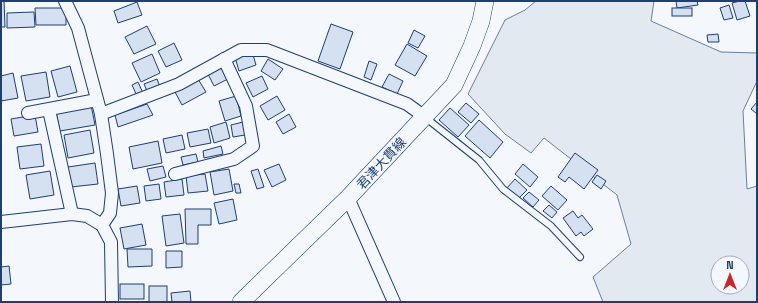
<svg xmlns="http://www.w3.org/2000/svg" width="758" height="303" font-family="'Space Grotesk','Noto Sans JP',sans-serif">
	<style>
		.green { fill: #e3e9f0; stroke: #687fa3; fill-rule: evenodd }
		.building { fill: #d5e0f0; stroke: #1d3f73 }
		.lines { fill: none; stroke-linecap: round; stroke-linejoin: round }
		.service-casing { stroke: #1d3f73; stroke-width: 8 }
		.minor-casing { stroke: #1d3f73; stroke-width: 14 }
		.secondary-casing { stroke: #1d3f73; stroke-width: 18 }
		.service { stroke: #f4f7fb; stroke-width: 6 }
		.minor { stroke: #f4f7fb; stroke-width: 12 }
		.secondary { stroke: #f4f7fb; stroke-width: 17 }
		.labels { text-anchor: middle; stroke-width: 3; stroke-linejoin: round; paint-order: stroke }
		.street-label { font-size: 13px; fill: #1d3f73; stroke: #f4f7fb }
	</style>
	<rect width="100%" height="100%" fill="#f4f7fb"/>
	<path class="green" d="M536,1h118l-3,20 70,31 36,1v28l-14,30 4,78 10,-3v116h-154l-10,-25 38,-33 -14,-49 -73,-57 -13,15 -26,-19 -37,-40 37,-74 20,-10zM718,263h24v24h-24z"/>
	<g class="building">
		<polygon points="1,1 4,1 5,27 1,27"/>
		<polygon points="676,1 697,1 698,5 677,8"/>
		<polygon points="740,1 745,1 750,16 737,20 732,3"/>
		<polygon points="137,2 142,15 118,23 114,11"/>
		<polygon points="729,5 733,18 724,20 720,8"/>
		<polygon points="35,8 66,8 66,25 36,25"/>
		<rect x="672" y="8" width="20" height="8"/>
		<polygon points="34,12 35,27 7,28 7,13"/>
		<polygon points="331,24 353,32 340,69 318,61"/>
		<polygon points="147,26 156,44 134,54 125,37"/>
		<polygon points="414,30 425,36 418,48 408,43"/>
		<polygon points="718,34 719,42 708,42 707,35"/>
		<polygon points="174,43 182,60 166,67 158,51"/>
		<polygon points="407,44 427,56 415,76 395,65"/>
		<polygon points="252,51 256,65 239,71 235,57"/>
		<polygon points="152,54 160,73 141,82 132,63"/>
		<polygon points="268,59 283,69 275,80 261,71"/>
		<polygon points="369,61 377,64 371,80 364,77"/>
		<polygon points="222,65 228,79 214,86 207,72"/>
		<polygon points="70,66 77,92 58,97 51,71"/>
		<polygon points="46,72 50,97 26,101 21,76"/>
		<polygon points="13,73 18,98 1,101 1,76"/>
		<polygon points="389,74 403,81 397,94 382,87"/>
		<polygon points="262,76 268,89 253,97 246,83"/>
		<polygon points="157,79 160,87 147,91 144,84"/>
		<polygon points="198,79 206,92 182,105 175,92"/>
		<polygon points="138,82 143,93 137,96 132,85"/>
		<polygon points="236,96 241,116 225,121 219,101"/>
		<polygon points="277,96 285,110 268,120 260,106"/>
		<polygon points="757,102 757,114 751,109"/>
		<polygon points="466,103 479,114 471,123 458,112"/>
		<polygon points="147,104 153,115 118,127 115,115"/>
		<polygon points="91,105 95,125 60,131 56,112"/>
		<polygon points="450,108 469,125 458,137 439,120"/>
		<polygon points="289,114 296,127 283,134 276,122"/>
		<polygon points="35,115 38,132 14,136 11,119"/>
		<polygon points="479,120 503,142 490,158 465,136"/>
		<polygon points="226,122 230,138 214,143 210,127"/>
		<polygon points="243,122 245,135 233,137 231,125"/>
		<polygon points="208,129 211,143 190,147 187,133"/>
		<polygon points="90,130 94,153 68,158 64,135"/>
		<polygon points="182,135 185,149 166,153 163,139"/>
		<polygon points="158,141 162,163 133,169 129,147"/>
		<polygon points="41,144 44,166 20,169 17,147"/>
		<polygon points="221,146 223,154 204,158 203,151"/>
		<polygon points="575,153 598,170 584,189 569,177 565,182 558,177"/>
		<polygon points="196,154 198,162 183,165 181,157"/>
		<polygon points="95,163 98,184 71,187 68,167"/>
		<polygon points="279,164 286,180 272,187 264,170"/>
		<polygon points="523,164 538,177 530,187 515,174"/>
		<polygon points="163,166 166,177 150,181 147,169"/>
		<polygon points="229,169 233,191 214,195 210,172"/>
		<polygon points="258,169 264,187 257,189 251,171"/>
		<polygon points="50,171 54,195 30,199 26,175"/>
		<polygon points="205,174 208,191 188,193 186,176"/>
		<polygon points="597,175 606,181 601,189 592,182"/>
		<polygon points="182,179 184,195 166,197 164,182"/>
		<polygon points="515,179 527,190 519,198 507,188"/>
		<polygon points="159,184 161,199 146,201 144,186"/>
		<polygon points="234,184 239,184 241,193 236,193"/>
		<polygon points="137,186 140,203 121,206 118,189"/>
		<polygon points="551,186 567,200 558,210 542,196"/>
		<polygon points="529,192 539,200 533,207 523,198"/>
		<polygon points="233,199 237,220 219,224 214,203"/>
		<polygon points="549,205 557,212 552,218 543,211"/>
		<polygon points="185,209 211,209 211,225 198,225 198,244 186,244"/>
		<polygon points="573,211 578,218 582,215 593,229 584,236 581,232 576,236 563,218"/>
		<polygon points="180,214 184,243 166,246 162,216"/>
		<polygon points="142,224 146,245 124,249 120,228"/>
		<polygon points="127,249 152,249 152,266 128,267"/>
		<polygon points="166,251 182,251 182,267 166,268"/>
		<polygon points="9,266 11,284 1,285 1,267"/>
		<rect x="120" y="284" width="24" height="15"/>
		<rect x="149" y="286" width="18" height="16"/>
		<polygon points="190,291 191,302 172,302 171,293"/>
	</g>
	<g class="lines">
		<defs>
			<polyline id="service" points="426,118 479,160 503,189 551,226 580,257"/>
			<g id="minor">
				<polyline points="65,1 78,28 101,114 107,154 112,193 110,213 102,225"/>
				<polyline points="49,110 72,214"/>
				<polyline points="28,113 97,100"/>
				<polyline points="101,114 179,84 241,50 267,50 407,104 425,117"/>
				<polyline points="175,174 234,159 253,146 246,106 224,59"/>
				<polyline points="348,198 394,302"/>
				<polyline points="1,222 72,214 87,216 102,225 111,242 112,302"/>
			</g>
			<polyline id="secondary" points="241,302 348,198 454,85 472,46 481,21 485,1"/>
		</defs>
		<use href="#service" class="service-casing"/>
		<use href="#minor" class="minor-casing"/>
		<use href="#secondary" class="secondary-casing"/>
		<use href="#service" class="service"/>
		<use href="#minor" class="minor"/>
		<use href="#secondary" class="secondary"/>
	</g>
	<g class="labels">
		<g class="street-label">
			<text transform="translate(381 163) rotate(-47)" y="5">君津大貫線</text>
		</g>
	</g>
	<rect width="758" height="303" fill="none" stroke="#1d3f73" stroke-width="4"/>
	<g transform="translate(730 275)"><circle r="19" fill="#f4f7fb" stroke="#9eadc5"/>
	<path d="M0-3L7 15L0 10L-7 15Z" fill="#c62828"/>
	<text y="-6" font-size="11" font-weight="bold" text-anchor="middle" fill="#1d3f73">N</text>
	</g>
</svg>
